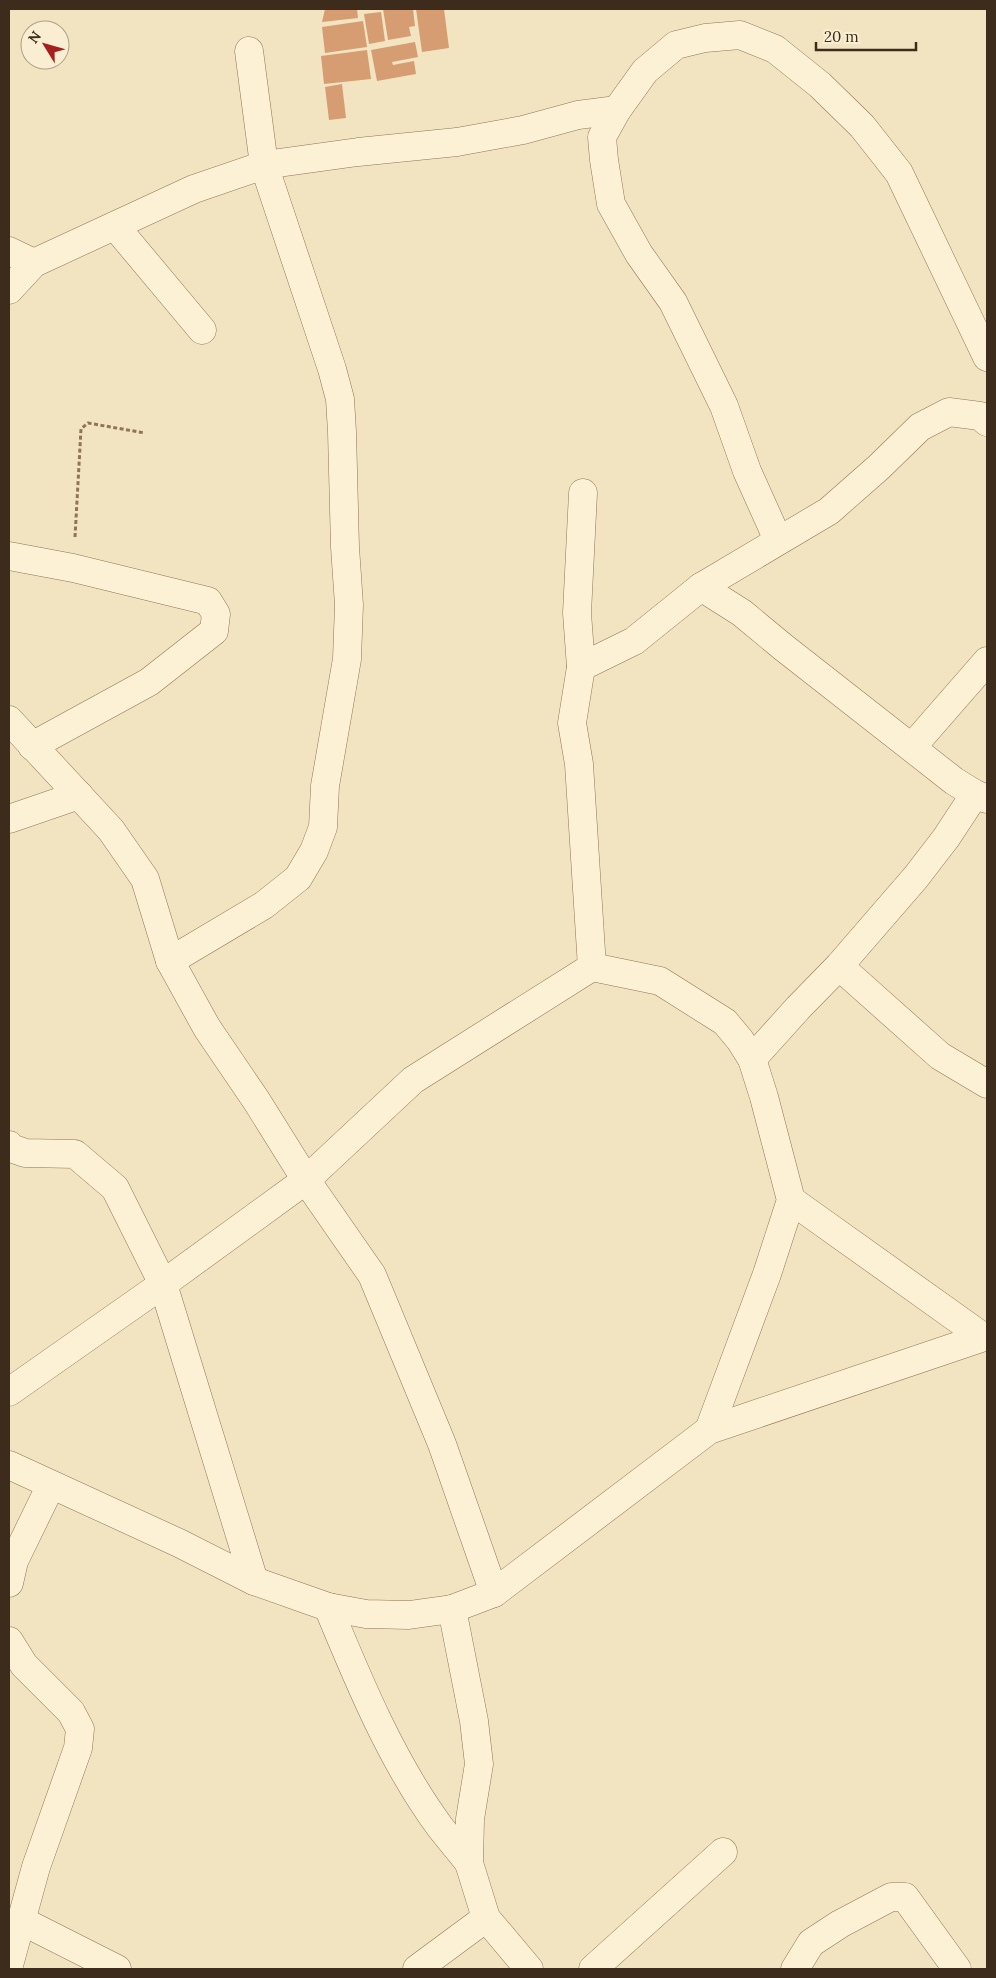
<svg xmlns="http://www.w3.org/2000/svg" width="996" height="1978" font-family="Lora,serif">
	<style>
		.building { fill: #d69c72 }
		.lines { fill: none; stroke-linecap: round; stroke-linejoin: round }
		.minor-casing { stroke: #8f7456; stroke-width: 29 }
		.path { stroke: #8f7456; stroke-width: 3; stroke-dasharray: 4 2.5; stroke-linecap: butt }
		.minor { stroke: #fdf1d5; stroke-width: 28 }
	</style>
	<rect width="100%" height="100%" fill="#f3e4c1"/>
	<g class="building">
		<polygon points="325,9 357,9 358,18 322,22"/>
		<polygon points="383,9 413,9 415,26 409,27 411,36 388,40"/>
		<polygon points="416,9 444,9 449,48 422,52"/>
		<polygon points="381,12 385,41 369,44 364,14"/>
		<polygon points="363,21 367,47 325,53 322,27"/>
		<polygon points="415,42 418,57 392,62 393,65 414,61 416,74 377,81 371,50"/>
		<polygon points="367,50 371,79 324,84 321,56"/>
		<polygon points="342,84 346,118 329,120 325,87"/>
	</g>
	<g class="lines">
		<defs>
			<g id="minor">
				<polyline points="115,226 202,330"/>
				<polyline points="9,251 34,263"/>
				<polyline points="9,290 34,263 194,189 264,165 358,152 457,142 523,130 578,115 617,110"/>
				<polyline points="583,493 577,613 581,667 572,723 579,764 592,967"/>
				<polyline points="778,540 747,471 724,406 673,302 639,254 611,204 604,160 602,137 617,110 645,71 676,45 705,38 740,35 775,49 820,85 862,126 899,173 987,357"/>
				<polyline points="9,556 73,568 208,601 216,614 214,631 149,682 32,746"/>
				<polyline points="701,587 742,613 783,647 954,781 975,794 987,799"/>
				<polyline points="581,667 634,641 701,587 829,511 879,467 920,427 949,412 980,416 987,422"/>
				<polyline points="9,720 111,830 145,879 170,961 207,1028 256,1100 306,1180 372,1275 442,1444 494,1593"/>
				<polyline points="912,747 987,661"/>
				<polyline points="9,819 79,795"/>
				<polyline points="170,961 264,905 298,878 314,851 323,827 325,786 347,659 349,605 345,547 342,432 340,399 332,369 264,165 249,51"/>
				<polyline points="839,966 940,1056 987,1084"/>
				<polyline points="752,1059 798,1008 839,966 916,877 946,838 975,794"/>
				<polyline points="9,1145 11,1148 25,1153 75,1154 115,1188 163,1284 254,1581"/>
				<polyline points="791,1200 983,1337"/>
				<polyline points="9,1392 163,1284 306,1180 413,1080 592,967 660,981 725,1022 740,1040 752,1059 764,1097 791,1200 767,1274 709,1430"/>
				<polyline points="9,1465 179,1543 254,1581 328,1607 366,1614 409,1615 452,1609 494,1593 709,1430 987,1336"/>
				<polyline points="9,1583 14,1561 51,1485"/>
				<path d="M328,1607c31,75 64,155 112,220 10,13 20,24 29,36"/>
				<polyline points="452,1609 474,1721 479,1764 470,1819 469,1863 486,1918 529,1969"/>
				<polyline points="9,1641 24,1665 71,1712 80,1729 78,1748 36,1867 9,1965"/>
				<polyline points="20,1920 117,1969"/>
				<polyline points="417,1969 486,1918"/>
				<polyline points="593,1969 723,1852"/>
				<polyline points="795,1969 811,1943 840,1924 891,1897 905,1897 957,1969"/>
			</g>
		</defs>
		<use href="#minor" class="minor-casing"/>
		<polyline class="path" points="75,537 81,429 88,423 145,433"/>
		<use href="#minor" class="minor"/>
	</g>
	<rect width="996" height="1978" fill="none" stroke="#3d2c1c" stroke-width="20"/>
	<g transform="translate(45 45) rotate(307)"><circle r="24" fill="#f9eed1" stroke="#aea089"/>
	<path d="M0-4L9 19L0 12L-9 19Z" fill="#a51f1f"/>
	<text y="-8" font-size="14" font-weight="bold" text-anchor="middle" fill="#3d2c1c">N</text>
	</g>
	<path d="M816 42v8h100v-8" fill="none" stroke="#3d2c1c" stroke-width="2.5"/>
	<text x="824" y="42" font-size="15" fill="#3d2c1c" stroke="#f9eed1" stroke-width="4" paint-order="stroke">20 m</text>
</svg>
